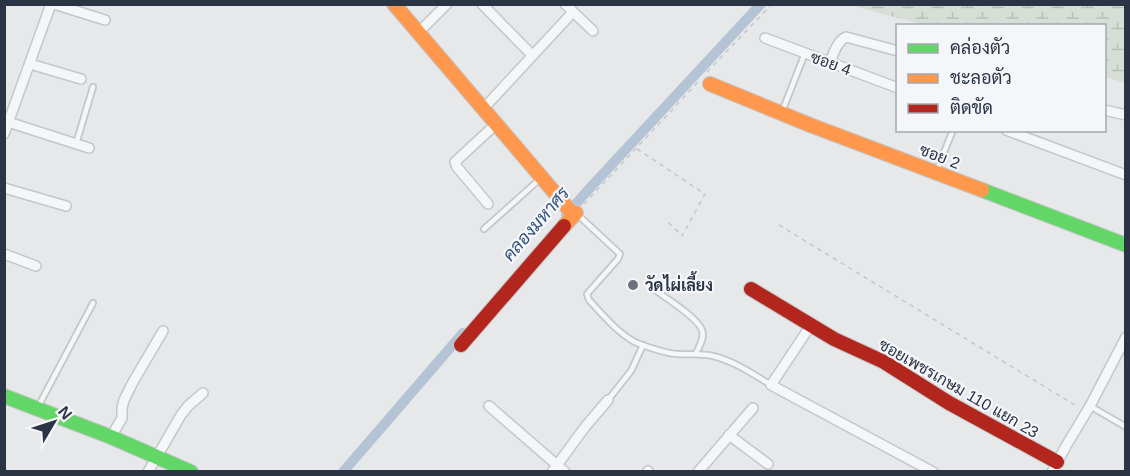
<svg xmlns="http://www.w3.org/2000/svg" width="1130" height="476" font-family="Arial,Sarabun,sans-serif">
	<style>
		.wetland { fill: url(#wetland-marsh) }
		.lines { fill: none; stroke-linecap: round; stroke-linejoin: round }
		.canal { stroke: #b4c4d5; stroke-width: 10 }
		.lane-casing { stroke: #c4c6c8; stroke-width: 8 }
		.street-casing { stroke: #c4c6c8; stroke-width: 12 }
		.fast-casing { stroke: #c4c6c8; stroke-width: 16 }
		.slow-casing { stroke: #c4c6c8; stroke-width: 16 }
		.jam-casing { stroke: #c4c6c8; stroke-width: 16 }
		.path { stroke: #c5c6ca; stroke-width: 1.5; stroke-dasharray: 4.5 4.5; stroke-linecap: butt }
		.lane { stroke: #f5f6f7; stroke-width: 4.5 }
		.street { stroke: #f5f6f7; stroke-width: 9 }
		.fast { stroke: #63d668; stroke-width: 14 }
		.slow { stroke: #ff974d; stroke-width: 14 }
		.jam { stroke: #b3261e; stroke-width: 14 }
		.poi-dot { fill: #6c737f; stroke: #f4f6f9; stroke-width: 2 }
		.labels { text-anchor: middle; stroke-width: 4.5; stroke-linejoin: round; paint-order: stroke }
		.street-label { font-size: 16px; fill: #2b3445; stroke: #f4f6f9 }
		.poi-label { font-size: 16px; font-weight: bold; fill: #2b3445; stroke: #f4f6f9; text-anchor: start }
		.water-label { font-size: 18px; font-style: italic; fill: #34527a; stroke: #f4f6f9 }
	</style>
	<defs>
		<pattern id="wetland-marsh" width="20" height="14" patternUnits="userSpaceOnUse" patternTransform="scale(1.5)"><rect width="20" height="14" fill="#d6ded6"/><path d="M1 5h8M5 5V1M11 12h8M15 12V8" fill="none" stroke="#b8bfb9"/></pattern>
	</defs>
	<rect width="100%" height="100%" fill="#e6e8ea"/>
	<polygon class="wetland" points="850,5 1125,5 1125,83 1105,77 1104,26 924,25"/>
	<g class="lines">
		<g class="canal">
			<polyline points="566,215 589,189 761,4"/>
			<polyline points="343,472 463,333"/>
		</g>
		<defs>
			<g id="lane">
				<polyline points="782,112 805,53"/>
				<polyline points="76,144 93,87"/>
				<polyline points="936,172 953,130"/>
				<path d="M578,215l42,39 -2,5 -31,35 2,6c13,14 27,31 44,41 7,4 35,13 44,13 12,1 24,-1 36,2 21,5 40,18 58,29"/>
				<polyline points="484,229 540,179"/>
				<path d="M655,290c11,8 43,28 47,40 3,8 -3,17 -6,23"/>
				<polyline points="608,400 631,371 643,345"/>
				<polyline points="1090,406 1126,427"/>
				<polyline points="38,407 93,303"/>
			</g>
			<g id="street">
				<polyline points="54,4 105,20"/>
				<polyline points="482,4 532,55"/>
				<polyline points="565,4 593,31"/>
				<polyline points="418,33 447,4"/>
				<polyline points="765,38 898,88"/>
				<path d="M830,62c4,-9 7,-21 16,-25l52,14"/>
				<polyline points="30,64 81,79"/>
				<polyline points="484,108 573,12"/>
				<polyline points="1104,110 1126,115"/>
				<polyline points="8,122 89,148"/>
				<polyline points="1006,130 1126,175"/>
				<polyline points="4,134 51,4"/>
				<polyline points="4,188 66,206"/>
				<polyline points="488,204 457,167 455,162 496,124"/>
				<polyline points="4,254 36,266"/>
				<polyline points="811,325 771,385 933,472"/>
				<polyline points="489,406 565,472"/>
				<polyline points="729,435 768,464"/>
				<polyline points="111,437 122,418 122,408 124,400 133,382 163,331"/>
				<polyline points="148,472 181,415 188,406 203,393"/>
				<polyline points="552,472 585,427 608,400"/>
				<polyline points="648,472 648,471"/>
				<polyline points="698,472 753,408"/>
				<polyline points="1052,472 1066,446 1090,406 1126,337"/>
			</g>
			<g id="fast">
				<polyline points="982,190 1126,245"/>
				<polyline points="4,396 111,437 191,472"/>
			</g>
			<g id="slow">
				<polyline points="394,4 572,213 576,213 564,226"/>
				<polyline points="710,84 810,125 982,190"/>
			</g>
			<g id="jam">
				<polyline points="751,289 834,339 884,362 949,403 1057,462"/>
				<polyline points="461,345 564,226"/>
			</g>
		</defs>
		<use href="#lane" class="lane-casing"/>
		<use href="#street" class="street-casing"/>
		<use href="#fast" class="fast-casing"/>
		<use href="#slow" class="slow-casing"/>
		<use href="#jam" class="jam-casing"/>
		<g class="path">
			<polyline points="707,72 772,4"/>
			<polyline points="637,149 705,194 682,236 665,219"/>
			<polyline points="584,204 698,82"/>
			<polyline points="779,225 1078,407"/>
		</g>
		<use href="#lane" class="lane"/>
		<use href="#street" class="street"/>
		<use href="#fast" class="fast"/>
		<use href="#slow" class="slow"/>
		<use href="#jam" class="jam"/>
	</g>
	<circle class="poi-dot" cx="633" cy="285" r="6"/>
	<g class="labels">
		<g class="street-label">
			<text transform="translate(831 63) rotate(20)" y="6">ซอย 4</text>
			<text transform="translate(940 156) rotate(21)" y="6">ซอย 2</text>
			<text transform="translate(959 388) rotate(30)" y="6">ซอยเพชรเกษม 110 แยก 23</text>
		</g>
		<g class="poi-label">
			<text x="645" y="291">วัดไผ่เลี้ยง</text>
		</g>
		<g class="water-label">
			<text transform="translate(536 224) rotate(-49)" y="6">คลองมหาศร</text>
		</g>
	</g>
	<rect width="1130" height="476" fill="none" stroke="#2b3445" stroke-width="12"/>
	<rect x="896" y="24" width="210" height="108" fill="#f4f6f9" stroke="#a4a8b1" stroke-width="1.5"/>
	<rect x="908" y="44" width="30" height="9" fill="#63d668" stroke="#a4a8b1" stroke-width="1.5"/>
	<text x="950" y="54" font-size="18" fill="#2b3445">คล่องตัว</text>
	<rect x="908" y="74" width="30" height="9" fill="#ff974d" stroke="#a4a8b1" stroke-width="1.5"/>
	<text x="950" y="84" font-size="18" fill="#2b3445">ชะลอตัว</text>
	<rect x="908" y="104" width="30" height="9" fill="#b3261e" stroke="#a4a8b1" stroke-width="1.5"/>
	<text x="950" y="114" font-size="18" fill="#2b3445">ติดขัด</text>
	<g transform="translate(54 422) rotate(51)" stroke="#f4f6f9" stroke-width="4.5" paint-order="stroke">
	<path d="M0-4.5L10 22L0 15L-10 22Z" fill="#2b3445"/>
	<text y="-9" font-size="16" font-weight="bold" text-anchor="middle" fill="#2b3445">N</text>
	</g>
</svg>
